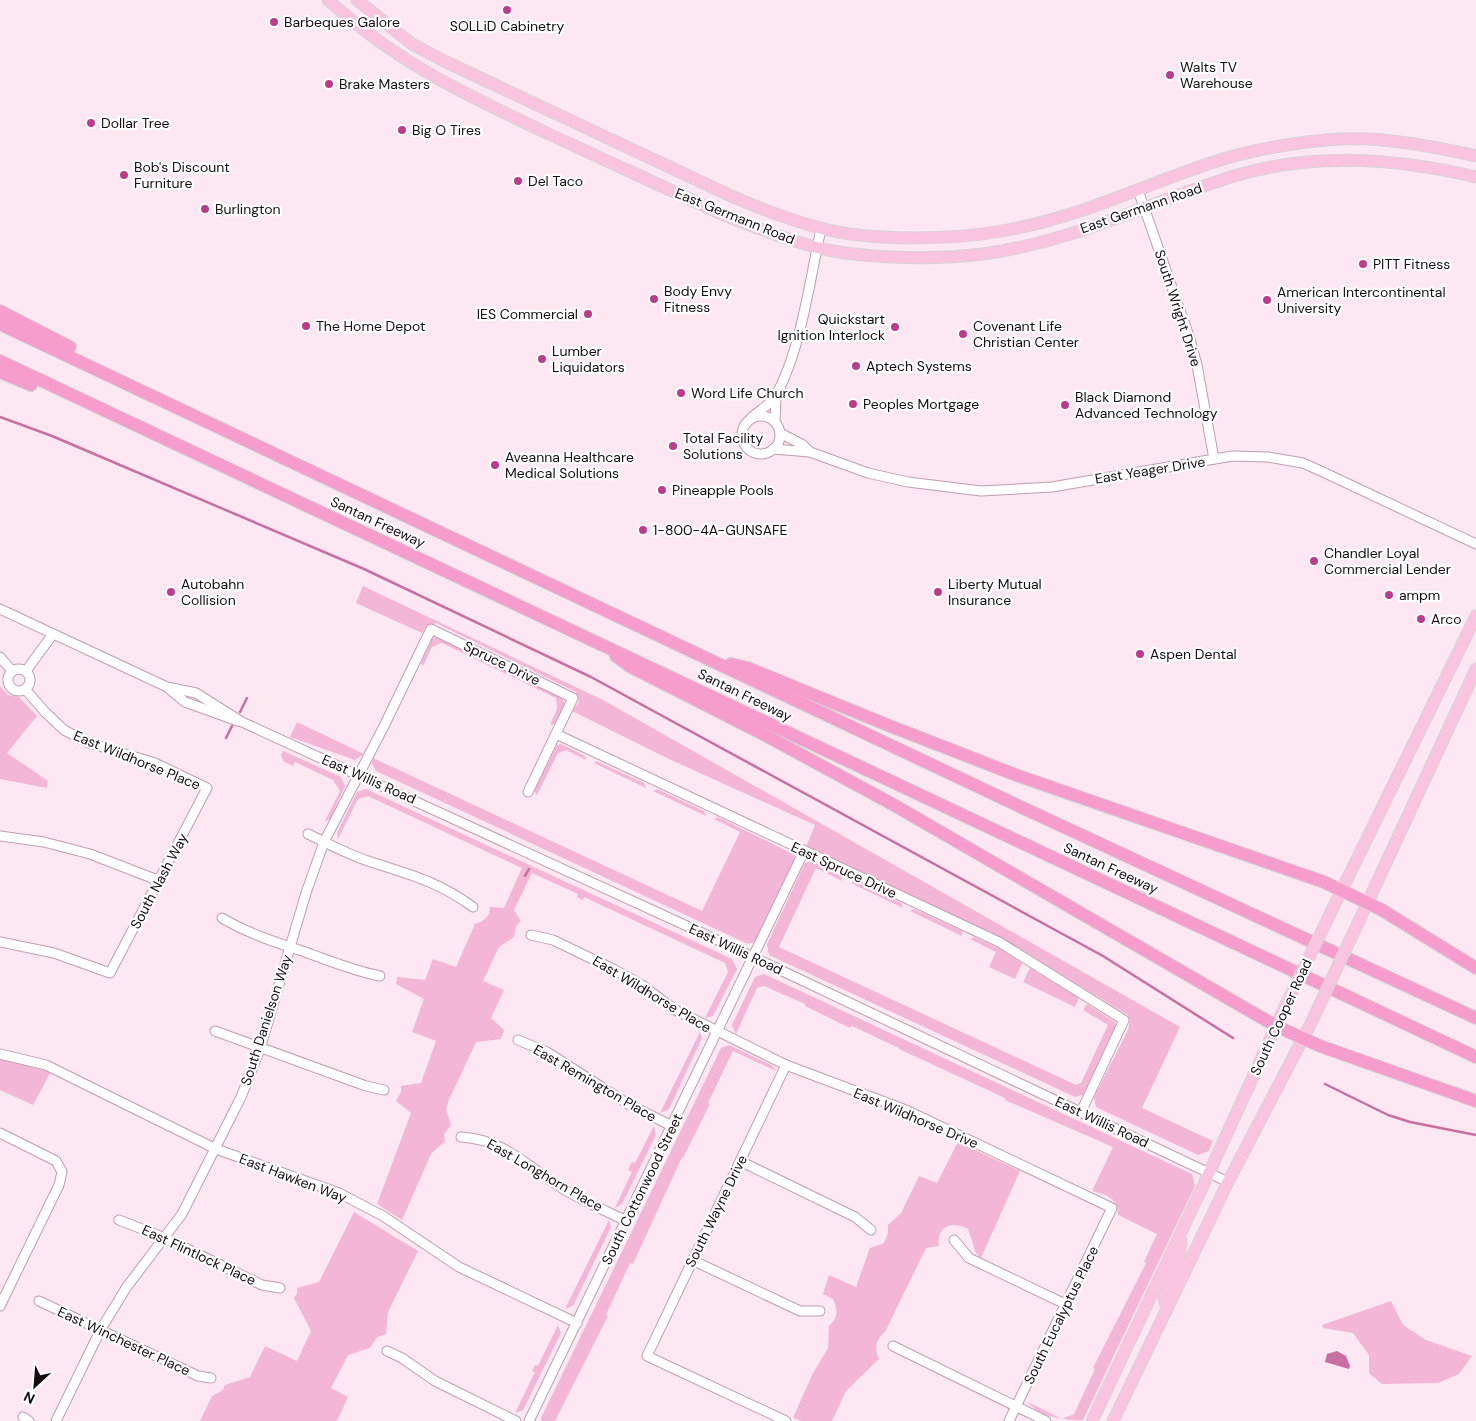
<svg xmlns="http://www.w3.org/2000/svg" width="1476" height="1421" font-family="'DM Sans',sans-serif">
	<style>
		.green { fill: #f4b6d6 }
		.water { fill: #c76fa1 }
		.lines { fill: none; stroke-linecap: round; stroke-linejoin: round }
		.stream { stroke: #c76fa1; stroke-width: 2.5 }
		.minor-casing { stroke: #c09daf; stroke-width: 11 }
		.major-casing { stroke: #d5d3d4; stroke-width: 13 }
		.highway-casing { stroke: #d5d3d4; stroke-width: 14 }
		.minor { stroke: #fff; stroke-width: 9 }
		.major { stroke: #fac4e1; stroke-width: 11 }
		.highway { stroke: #f69dcd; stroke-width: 12 }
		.major-bridge-casing { stroke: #d5d3d4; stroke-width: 13; stroke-linecap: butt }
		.major-bridge { stroke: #fac4e1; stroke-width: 11 }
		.poi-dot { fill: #ba3c8a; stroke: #fff; stroke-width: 2 }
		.labels { text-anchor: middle; stroke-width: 4.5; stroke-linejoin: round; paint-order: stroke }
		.poi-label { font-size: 14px; fill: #160b11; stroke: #fff; text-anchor: start }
		.street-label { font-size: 14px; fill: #160b11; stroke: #fff }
	</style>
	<rect width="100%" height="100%" fill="#fde7f2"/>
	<g class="green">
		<polygon points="363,586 603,700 1180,1027 1142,1108 1213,1141 1209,1151 1198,1155 1096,1107 1094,1097 1128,1030 1130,1020 1128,1015 1000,937 806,847 815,825 669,759 572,711 579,702 576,692 570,689 436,623 426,626 422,633 356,603"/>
		<polygon points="437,637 560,696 565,704 555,724 550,725 557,709 556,698 442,643 432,647 423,666 421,663 432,639"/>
		<polygon points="0,686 8,695 19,697 37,716 7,753 48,781 47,788 0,779"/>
		<polygon points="297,722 364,754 355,760 290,737"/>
		<polygon points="561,744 585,756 586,760 566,750 558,753 537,795 534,791 557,745"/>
		<polygon points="283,751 341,777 345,786 330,819 325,821 340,791 333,780 295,762 293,766 283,761 281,755"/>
		<polygon points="373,758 702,911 740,832 714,819 718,817 793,854 795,859 757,941 748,944 376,771 372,764"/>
		<polygon points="596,761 644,783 646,788 594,763"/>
		<path d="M366,789l366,170 5,10 -24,47 -8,2 23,-46 -3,-9 -141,-66 -1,3 -6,-3 1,-3 -46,-21 -18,37 7,11 -5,5 -2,11 -15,10 -16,34 21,9 -13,28 13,12 -3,9 -25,3 -27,58 -3,9 5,16 -7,9 1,7 -14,13 -29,66 -25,-16 34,-91 -15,-12 5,-9v-6l20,-3 15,-42 -24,-9 12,-33 -28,-15 1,-7 28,3 8,-21 23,8 19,-43c8,-2 15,-7 15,-17l14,1 18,-40 -154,-72 -10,3 -20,40 -1,-6 20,-41z"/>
		<polygon points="657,789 704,811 706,816 653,791"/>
		<polygon points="812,861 841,876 842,881 816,868 779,947 1076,1085 1081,1083 1108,1025 1083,1010 1087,1004 1115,1022 1116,1026 1086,1094 1075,1097 769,955 767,944 805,863"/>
		<polygon points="854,881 901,903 903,908 851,883"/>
		<polygon points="914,909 962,931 962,936 910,911"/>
		<polygon points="974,937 998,948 1022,963 1015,979 989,967 996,952 970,939"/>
		<polygon points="1030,968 1079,998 1075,1007 1023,982"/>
		<path d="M764,974l428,200 3,12 -112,234c-17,1 -45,-4 -55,-18l34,17 12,-5 21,-45 -2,-1 53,-105 -2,-1 13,-28 -39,-19c0,-17 -11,-20 -26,-24l21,-44 -108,-47v-2l-106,-49v-1l-47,-22 -2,2 -45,-22v-2l-41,-18 -7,2 -21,46 -4,-9 23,-48z"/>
		<polygon points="700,1032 702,1038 669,1109 660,1113"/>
		<polygon points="729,1045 773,1066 776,1071 733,1051 708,1103 710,1104 683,1158 682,1157 633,1264 630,1263 606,1315 608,1316 555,1421 542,1421 541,1418 721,1048"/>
		<polygon points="0,1054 53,1068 33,1105 0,1090"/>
		<polygon points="654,1126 656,1135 622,1204 615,1208 632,1172 628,1170 632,1162 635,1163"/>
		<path d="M958,1142l62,29 -39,87 -5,-5 -8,-24c-16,-9 -32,-2 -29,17l-13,2 -41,84c-9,7 -11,16 -6,27l-33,32 -14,30h-31l-8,-3 19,-43 16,-27 1,-22c9,-8 9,-16 4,-27l-10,-5 6,-19 27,12 14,-39 14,-5 4,-10v-8l13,-12 18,-37 18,7z"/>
		<polygon points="354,1212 418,1251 388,1312 386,1334 377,1337 370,1348 348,1355 331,1388 348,1397 337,1421 200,1421 212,1396 223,1390 225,1385 250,1377 265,1346 297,1361 311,1331 294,1298 297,1293 297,1288 319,1282"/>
		<polygon points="609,1220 611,1227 573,1306 565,1309"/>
		<polygon points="1391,1301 1403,1325 1426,1340 1472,1356 1459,1374 1438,1383 1382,1384 1369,1373 1369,1355 1353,1333 1323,1328 1322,1325"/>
		<polygon points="558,1325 561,1333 523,1410 515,1413 535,1372 532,1371 535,1365 538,1366"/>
	</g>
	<polygon class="water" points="1337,1351 1346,1356 1350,1366 1349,1369 1325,1362 1327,1354"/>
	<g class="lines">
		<g class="stream">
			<polyline points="0,417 52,436 364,569 591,677 1103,956 1233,1038"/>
			<polyline points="240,712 247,698"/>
			<polyline points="226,738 232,726"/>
			<polyline points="525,876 529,869"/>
			<polyline points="1325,1084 1388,1115 1410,1122 1476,1135"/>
		</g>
		<defs>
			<g id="minor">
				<polyline points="1138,190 1189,336 1197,365 1214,459"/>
				<circle cx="761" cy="435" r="19"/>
				<path d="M751,418c9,-8 19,-13 25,-23 25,-45 34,-116 45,-166"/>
				<polyline points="775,422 776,395"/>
				<polyline points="780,433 803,445 810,452 868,473 908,482 981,491 1052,487 1232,456 1268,457 1303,463 1323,472 1476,544"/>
				<polyline points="773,449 810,452"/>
				<polyline points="0,609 167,687 185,702 238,721"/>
				<polyline points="0,657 12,671"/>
				<circle cx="19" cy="680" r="11"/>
				<polyline points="26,671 53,634"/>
				<polyline points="167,687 196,693 242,722 700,932 1228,1182"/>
				<polyline points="556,734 999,942 1124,1020 1081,1112"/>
				<path d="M308,834c19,9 39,20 60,27 40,13 70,20 105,46"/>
				<polyline points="0,836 44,842 90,854 160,881"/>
				<path d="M222,918c25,15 55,25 83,34 25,9 49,19 75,24"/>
				<polyline points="531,935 553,940 613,969 642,985 675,1010 786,1065 906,1110 1112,1208 1009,1421"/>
				<polyline points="0,942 54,953 110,973 207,788 155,763 89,743 64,730 45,712 25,689"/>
				<polyline points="215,1031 366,1086 384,1090"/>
				<polyline points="518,1040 547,1052 628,1104 672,1126"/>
				<polyline points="0,1054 46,1065 216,1149 339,1193 383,1216 459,1267 577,1323"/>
				<polyline points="786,1065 647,1356 786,1421"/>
				<polyline points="0,1133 56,1161 62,1172 59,1185 0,1306"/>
				<path d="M461,1137c47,3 68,32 106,54 19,11 39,20 59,30"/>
				<polyline points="740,1161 855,1217 871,1230"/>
				<polyline points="119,1220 165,1238 262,1285 280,1288"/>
				<polyline points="954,1240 969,1258 1065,1304"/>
				<polyline points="692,1260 800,1311 820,1311"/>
				<polyline points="39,1301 198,1376 211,1378"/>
				<polyline points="893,1346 1046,1421"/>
				<polyline points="387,1351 402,1358 435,1381 516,1421"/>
				<polyline points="23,1417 29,1421"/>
				<polyline points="56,1421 101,1329 126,1288 182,1214 241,1097 260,1049 306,893 324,842 384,726 431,629 573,698 528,792"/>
				<polyline points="529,1421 804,851"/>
			</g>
			<g id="major">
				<path d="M328,0c70,64 139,95 223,135 58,27 115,53 173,80 30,12 60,24 91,32 46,12 121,13 167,7 87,-11 169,-52 252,-78 81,-24 161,-18 242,1"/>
				<path d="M357,0l55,44 32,17 285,134c30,13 60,25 91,33 53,14 139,12 192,1 71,-13 136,-46 205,-68 45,-14 105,-24 152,-22 36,2 72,9 107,17"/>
				<polyline points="1332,910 1476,616"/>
				<polyline points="1359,921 1476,669"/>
				<polyline points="1167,1309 1164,1298 1178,1262 1181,1241"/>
				<polyline points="1092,1421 1209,1173 1283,1011"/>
				<polyline points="1113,1421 1228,1182 1311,1023"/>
			</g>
			<g id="highway">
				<polyline points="0,311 70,347"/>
				<polyline points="0,324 1021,807 1476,1018"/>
				<polyline points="0,361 1476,1057"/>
				<polyline points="0,372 31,385"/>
				<polyline points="616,656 631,667 763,734 894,805 1276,1026 1320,1046 1476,1101"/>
				<polyline points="731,664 748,668 890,726 1016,775 1324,882 1382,910 1476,968"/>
			</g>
		</defs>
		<use href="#minor" class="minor-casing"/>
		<use href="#major" class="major-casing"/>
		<use href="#highway" class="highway-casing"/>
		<use href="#minor" class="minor"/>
		<use href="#major" class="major"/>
		<use href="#highway" class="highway"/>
		<defs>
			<g id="major-bridge">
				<polyline points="1283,1011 1332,910"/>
				<polyline points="1311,1023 1359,921"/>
			</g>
		</defs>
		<use href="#major-bridge" class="major-bridge-casing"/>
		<use href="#major-bridge" class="major-bridge"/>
	</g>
	<g class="poi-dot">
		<circle cx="507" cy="10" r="5"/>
		<circle cx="274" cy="22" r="5"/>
		<circle cx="1170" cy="75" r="5"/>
		<circle cx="329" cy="84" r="5"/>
		<circle cx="91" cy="123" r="5"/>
		<circle cx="402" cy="130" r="5"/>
		<circle cx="124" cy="175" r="5"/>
		<circle cx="518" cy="181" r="5"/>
		<circle cx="205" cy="209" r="5"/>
		<circle cx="1363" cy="264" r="5"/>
		<circle cx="654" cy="299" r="5"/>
		<circle cx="1267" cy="300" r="5"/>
		<circle cx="588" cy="314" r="5"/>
		<circle cx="306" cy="326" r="5"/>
		<circle cx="895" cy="327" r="5"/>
		<circle cx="963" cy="334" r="5"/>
		<circle cx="542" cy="359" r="5"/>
		<circle cx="856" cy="366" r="5"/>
		<circle cx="681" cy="393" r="5"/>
		<circle cx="853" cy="404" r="5"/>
		<circle cx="1065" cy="405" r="5"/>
		<circle cx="673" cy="446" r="5"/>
		<circle cx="495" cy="465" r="5"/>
		<circle cx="662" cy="490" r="5"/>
		<circle cx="643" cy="530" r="5"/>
		<circle cx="1314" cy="561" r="5"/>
		<circle cx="171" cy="592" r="5"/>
		<circle cx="938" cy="592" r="5"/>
		<circle cx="1389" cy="595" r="5"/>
		<circle cx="1421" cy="619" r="5"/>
		<circle cx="1140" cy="654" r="5"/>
	</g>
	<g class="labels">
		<g class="poi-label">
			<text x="284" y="27">Barbeques Galore</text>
			<text x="507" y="31" text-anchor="middle">SOLLiD Cabinetry</text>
			<text x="1180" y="72">Walts TV<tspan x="1180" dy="16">Warehouse</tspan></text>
			<text x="339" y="89">Brake Masters</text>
			<text x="101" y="128">Dollar Tree</text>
			<text x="412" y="135">Big O Tires</text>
			<text x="134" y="172">Bob's Discount<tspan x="134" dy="16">Furniture</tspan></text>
			<text x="528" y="186">Del Taco</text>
			<text x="215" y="214">Burlington</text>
			<text x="1373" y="269">PITT Fitness</text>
			<text x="664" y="296">Body Envy<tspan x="664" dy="16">Fitness</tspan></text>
			<text x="1277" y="297">American Intercontinental<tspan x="1277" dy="16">University</tspan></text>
			<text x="578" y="319" text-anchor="end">IES Commercial</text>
			<text x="885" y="324" text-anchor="end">Quickstart<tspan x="885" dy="16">Ignition Interlock</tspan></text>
			<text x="316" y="331">The Home Depot</text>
			<text x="973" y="331">Covenant Life<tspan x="973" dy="16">Christian Center</tspan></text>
			<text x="552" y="356">Lumber<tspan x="552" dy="16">Liquidators</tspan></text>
			<text x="866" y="371">Aptech Systems</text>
			<text x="691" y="398">Word Life Church</text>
			<text x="1075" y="402">Black Diamond<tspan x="1075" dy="16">Advanced Technology</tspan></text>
			<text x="863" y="409">Peoples Mortgage</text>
			<text x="683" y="443">Total Facility<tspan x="683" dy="16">Solutions</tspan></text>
			<text x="505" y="462">Aveanna Healthcare<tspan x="505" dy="16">Medical Solutions</tspan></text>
			<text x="672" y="495">Pineapple Pools</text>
			<text x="653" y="535">1-800-4A-GUNSAFE</text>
			<text x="1324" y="558">Chandler Loyal<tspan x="1324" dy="16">Commercial Lender</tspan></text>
			<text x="181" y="589">Autobahn<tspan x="181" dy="16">Collision</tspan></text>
			<text x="948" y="589">Liberty Mutual<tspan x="948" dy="16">Insurance</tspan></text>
			<text x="1399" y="600">ampm</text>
			<text x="1431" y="624">Arco</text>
			<text x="1150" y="659">Aspen Dental</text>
		</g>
		<g class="street-label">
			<text transform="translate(1141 208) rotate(-19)" y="5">East Germann Road</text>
			<text transform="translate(735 216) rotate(22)" y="5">East Germann Road</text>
			<text transform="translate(1178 308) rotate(72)" y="5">South Wright Drive</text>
			<text transform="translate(1150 470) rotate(-9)" y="5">East Yeager Drive</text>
			<text transform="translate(378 522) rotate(25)" y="5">Santan Freeway</text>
			<text transform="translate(502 663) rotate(26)" y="5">Spruce Drive</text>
			<text transform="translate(745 695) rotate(26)" y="5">Santan Freeway</text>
			<text transform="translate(137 760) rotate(22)" y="5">East Wildhorse Place</text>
			<text transform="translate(369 779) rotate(24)" y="5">East Willis Road</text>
			<text transform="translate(1111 868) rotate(25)" y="5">Santan Freeway</text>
			<text transform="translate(844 870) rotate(25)" y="5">East Spruce Drive</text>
			<text transform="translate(159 881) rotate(-62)" y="5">South Nash Way</text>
			<text transform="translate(736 949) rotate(25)" y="5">East Willis Road</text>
			<text transform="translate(652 994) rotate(31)" y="5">East Wildhorse Place</text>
			<text transform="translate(1281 1017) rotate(-65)" y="5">South Cooper Road</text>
			<text transform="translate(266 1020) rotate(-72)" y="5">South Danielson Way</text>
			<text transform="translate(595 1083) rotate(30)" y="5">East Remington Place</text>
			<text transform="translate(916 1118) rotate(23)" y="5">East Wildhorse Drive</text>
			<text transform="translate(1102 1122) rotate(25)" y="5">East Willis Road</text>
			<text transform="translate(545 1175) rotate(30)" y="5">East Longhorn Place</text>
			<text transform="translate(293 1178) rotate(21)" y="5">East Hawken Way</text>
			<text transform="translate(642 1189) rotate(-64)" y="5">South Cottonwood Street</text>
			<text transform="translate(716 1211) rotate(-64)" y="5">South Wayne Drive</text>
			<text transform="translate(199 1255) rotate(25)" y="5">East Flintlock Place</text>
			<text transform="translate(1061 1315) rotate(-64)" y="5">South Eucalyptus Place</text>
			<text transform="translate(124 1341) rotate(25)" y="5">East Winchester Place</text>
		</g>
	</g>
	<g transform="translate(35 1386) rotate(206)" stroke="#ffffff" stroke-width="4" paint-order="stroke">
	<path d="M0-4L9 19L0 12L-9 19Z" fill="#160b11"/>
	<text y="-8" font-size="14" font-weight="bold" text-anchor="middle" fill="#160b11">N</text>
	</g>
</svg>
